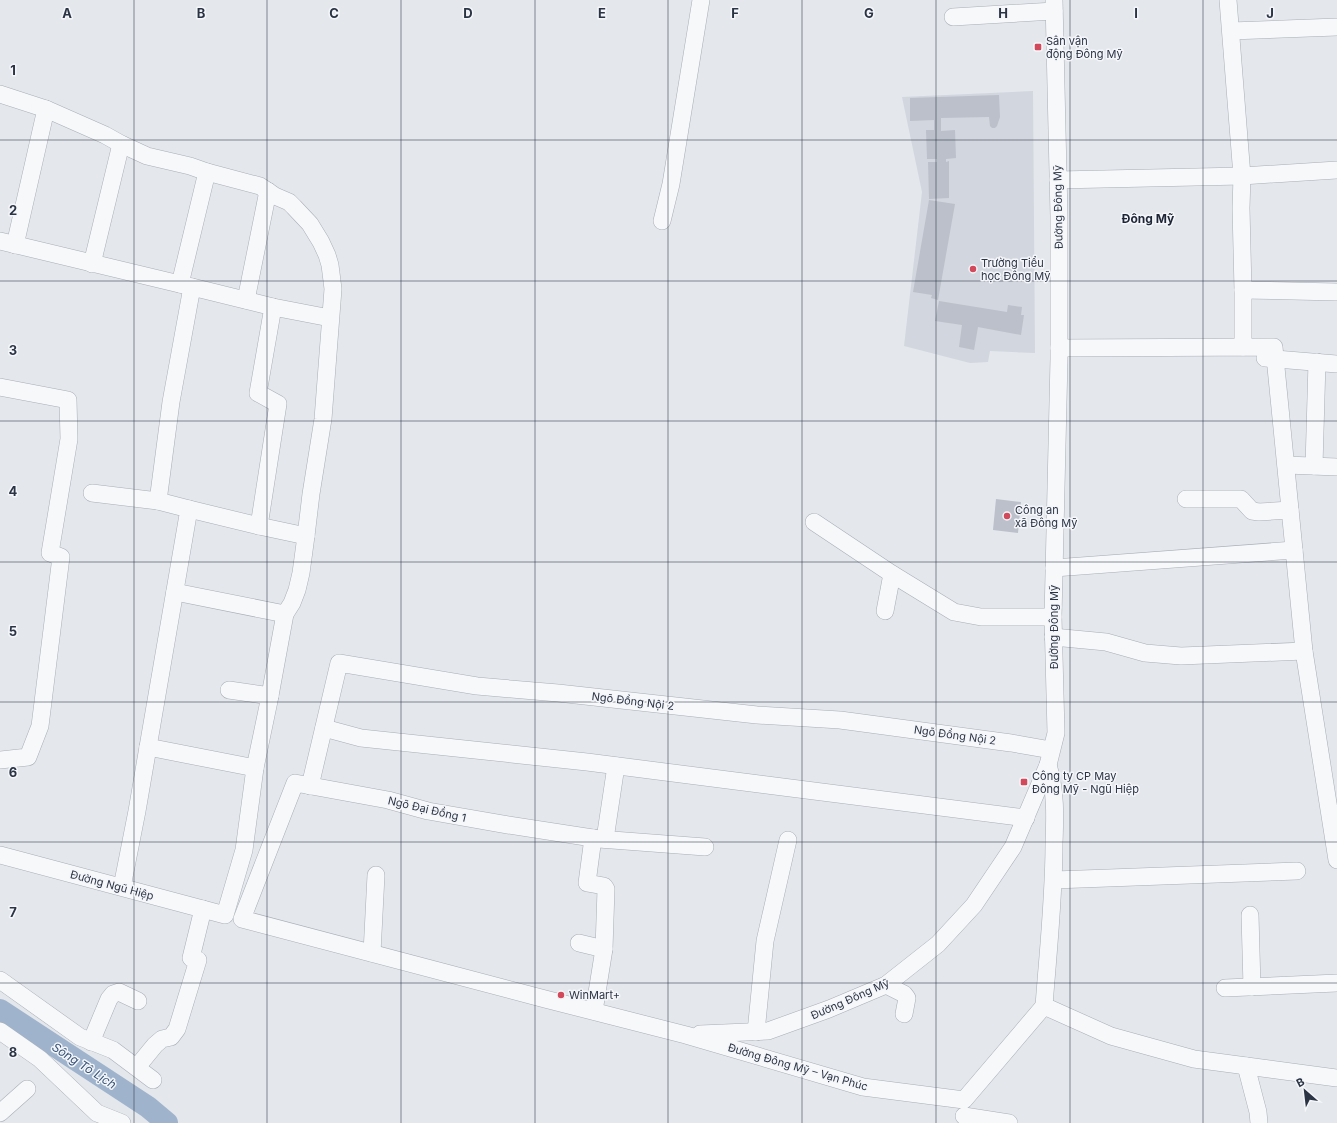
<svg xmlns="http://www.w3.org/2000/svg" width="1337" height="1123" font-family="Inter,sans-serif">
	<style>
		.built { fill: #d2d6de }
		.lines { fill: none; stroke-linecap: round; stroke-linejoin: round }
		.river { stroke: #9fb4cc; stroke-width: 22 }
		.building { fill: #bbc0ca }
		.minor-casing { stroke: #a9aeb7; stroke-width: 18 }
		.minor { stroke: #f7f8fa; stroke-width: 17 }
		.grid { fill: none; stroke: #2b3445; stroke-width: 1; stroke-opacity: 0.55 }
		.poi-dot { fill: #d1495b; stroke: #f4f6f9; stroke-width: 1.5 }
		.labels { text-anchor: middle; stroke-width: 3; stroke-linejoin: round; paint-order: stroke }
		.poi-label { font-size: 11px; fill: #2b3445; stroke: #f4f6f9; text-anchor: start }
		.street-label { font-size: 11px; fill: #2b3445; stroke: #f4f6f9 }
		.neighbourhood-label { font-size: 12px; font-weight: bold; fill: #1d2536; stroke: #f4f6f9 }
		.water-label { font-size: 12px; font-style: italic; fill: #34527a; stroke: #f4f6f9 }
		.grid-label { font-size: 13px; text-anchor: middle; font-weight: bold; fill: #2b3445; stroke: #f4f6f9; stroke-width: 3; stroke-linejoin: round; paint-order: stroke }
	</style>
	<rect width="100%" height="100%" fill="#e4e7ec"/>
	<polygon class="built" points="1033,91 1035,353 990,351 988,362 970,363 904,346 922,192 902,97"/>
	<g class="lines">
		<polyline class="river" points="0,1010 148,1107 167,1123"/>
	</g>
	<g class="building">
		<polygon points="999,95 1000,117 997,126 995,128 992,128 990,126 989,117 941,118 941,131 955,130 956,158 946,159 946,162 949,161 949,198 929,199 928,162 937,162 937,159 927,159 926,130 934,130 934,120 910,121 910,98"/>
		<polygon points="929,200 955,204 938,300 931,298 932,295 913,292"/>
		<polygon points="939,301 1007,312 1008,305 1022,307 1021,315 1024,315 1021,335 978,327 974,350 959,347 962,325 935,321"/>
		<polygon points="996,499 1021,502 1018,533 993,530"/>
	</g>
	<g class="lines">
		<defs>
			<g id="minor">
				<polyline points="1228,0 1242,176 1241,208 1243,290 1243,347"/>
				<polyline points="953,17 1054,11"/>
				<polyline points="1231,31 1337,27"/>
				<polyline points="0,94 46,109 105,135 121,144 147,156 190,166 207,172 260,186 275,196 289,202 294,207 310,224 321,242 327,255 330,265 333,289 323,419 311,494 306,536 301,573 297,590 292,603 285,614 269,701 255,768 244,850 225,915 0,855"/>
				<polyline points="1058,180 1242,176 1337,170"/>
				<polyline points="662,221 671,184 701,0"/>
				<polyline points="0,241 192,287"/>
				<polyline points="15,245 46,109"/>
				<polyline points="92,264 121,144"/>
				<polyline points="180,284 207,172"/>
				<polyline points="1243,290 1337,292"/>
				<polyline points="246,300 268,191"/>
				<polyline points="1059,348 1274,347 1304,651 1337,860"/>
				<polyline points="1265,358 1337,364"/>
				<polyline points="0,387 68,400 69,439 50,553 61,557 40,726 28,757 0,760"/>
				<polyline points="1286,465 1337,467"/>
				<polyline points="1314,466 1317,362"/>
				<polyline points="92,493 158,501"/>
				<polyline points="1186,499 1241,499 1252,511 1259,512 1290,510"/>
				<polyline points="189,509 259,526 306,536"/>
				<polyline points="814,522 892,574 954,612 981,617 1053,617"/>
				<polyline points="259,526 278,404 258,393 273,307"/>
				<polyline points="1054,568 1294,550"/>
				<polyline points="175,592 285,614"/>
				<polyline points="885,611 892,574"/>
				<polyline points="1053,637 1106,642 1145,653 1181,656 1304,651"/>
				<polyline points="229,690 270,696"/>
				<polyline points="324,728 361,738 587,762 1026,818"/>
				<polyline points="148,747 255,768"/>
				<polyline points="310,786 339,663 477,686 558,693 757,715 840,720 1011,743 1051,750"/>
				<polyline points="593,838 587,883 604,886 606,889 604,949"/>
				<polyline points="605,839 616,766"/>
				<polyline points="705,847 599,839 508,825 428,811 388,800 295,783 242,919 545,999 686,1035 863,1087 964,1100 1044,1006 1111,1036 1194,1059 1337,1078"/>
				<polyline points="1054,880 1297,871"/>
				<polyline points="122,887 137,811 189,509 158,501 171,402 192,287 273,307 330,318"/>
				<polyline points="1250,915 1252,987"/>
				<polyline points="579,943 604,949 594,1011"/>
				<polyline points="372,953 376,875"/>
				<polyline points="0,980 80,1037 113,1050 153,1080"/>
				<polyline points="886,985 904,994 907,998 904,1014"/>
				<polyline points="1225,988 1337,983"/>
				<path d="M1044,1006c4,-54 10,-108 10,-162 1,-27 2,-53 -6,-79"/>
				<polyline points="0,1031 40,1059 97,1113 122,1123"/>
				<polyline points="756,1032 765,941 788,840"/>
				<polyline points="700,1034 768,1031 829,1009 886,985 938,944 974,905 1013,847 1048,765 1056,733 1053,617 1059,359 1059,216 1054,0"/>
				<polyline points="91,1042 109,999 113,994 119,992 138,1001"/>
				<polyline points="1246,1066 1258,1112 1259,1123"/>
				<polyline points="137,1067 155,1045 162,1039 171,1037 177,1029 198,960 191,958 203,909"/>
				<polyline points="0,1113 27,1089"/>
				<polyline points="964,1116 1009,1123"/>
			</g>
		</defs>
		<use href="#minor" class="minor-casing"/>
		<use href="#minor" class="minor"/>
	</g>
	<path class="grid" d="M134,0v1123M267,0v1123M401,0v1123M535,0v1123M668,0v1123M802,0v1123M936,0v1123M1070,0v1123M1203,0v1123M0,140h1337M0,281h1337M0,421h1337M0,562h1337M0,702h1337M0,842h1337M0,983h1337"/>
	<g class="poi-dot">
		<rect x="1034" y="43" width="8" height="8" rx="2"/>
		<circle cx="973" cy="269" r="4"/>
		<circle cx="1007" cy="516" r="4"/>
		<rect x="1020" y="778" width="8" height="8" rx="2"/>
		<circle cx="561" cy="995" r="4"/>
	</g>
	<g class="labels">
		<g class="poi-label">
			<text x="1046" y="45">Sân vận<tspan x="1046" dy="13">động Đông Mỹ</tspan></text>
			<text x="981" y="267">Trường Tiểu<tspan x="981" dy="13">học Đông Mỹ</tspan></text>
			<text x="1015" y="514">Công an<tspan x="1015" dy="13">xã Đông Mỹ</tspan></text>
			<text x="1032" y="780">Công ty CP May<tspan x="1032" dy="13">Đông Mỹ - Ngũ Hiệp</tspan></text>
			<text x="569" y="999">WinMart+</text>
		</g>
		<g class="street-label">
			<text transform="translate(1058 207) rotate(-91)" y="4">Đường Đông Mỹ</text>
			<text transform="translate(1054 627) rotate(-90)" y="4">Đường Đông Mỹ</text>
			<text transform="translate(633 701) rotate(7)" y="4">Ngõ Đồng Nội 2</text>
			<text transform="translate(955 735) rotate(8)" y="4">Ngõ Đồng Nội 2</text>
			<text transform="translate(427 809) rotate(13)" y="4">Ngõ Đại Đồng 1</text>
			<text transform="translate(112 885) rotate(15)" y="4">Đường Ngũ Hiệp</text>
			<text transform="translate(850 999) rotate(-24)" y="4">Đường Đông Mỹ</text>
			<text transform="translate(798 1067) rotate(16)" y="4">Đường Đông Mỹ – Vạn Phúc</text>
		</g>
		<g class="neighbourhood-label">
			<text x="1148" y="223">Đông Mỹ</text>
		</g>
		<g class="water-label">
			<text transform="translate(84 1066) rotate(33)" y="4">Sông Tô Lịch</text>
		</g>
	</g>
	<g class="grid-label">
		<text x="67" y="18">A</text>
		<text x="201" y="18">B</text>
		<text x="334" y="18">C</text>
		<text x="468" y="18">D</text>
		<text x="602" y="18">E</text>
		<text x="735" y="18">F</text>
		<text x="869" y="18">G</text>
		<text x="1003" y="18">H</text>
		<text x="1136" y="18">I</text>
		<text x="1270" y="18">J</text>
		<text x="13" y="75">1</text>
		<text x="13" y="215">2</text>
		<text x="13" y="355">3</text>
		<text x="13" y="496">4</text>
		<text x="13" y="636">5</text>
		<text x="13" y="777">6</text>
		<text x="13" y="917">7</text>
		<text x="13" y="1057">8</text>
	</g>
	<g transform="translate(1305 1091) rotate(332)" stroke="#f4f6f9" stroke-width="3" paint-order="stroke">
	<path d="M0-3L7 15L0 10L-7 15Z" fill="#2b3445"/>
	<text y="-6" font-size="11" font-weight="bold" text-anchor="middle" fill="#2b3445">B</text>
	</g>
</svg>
